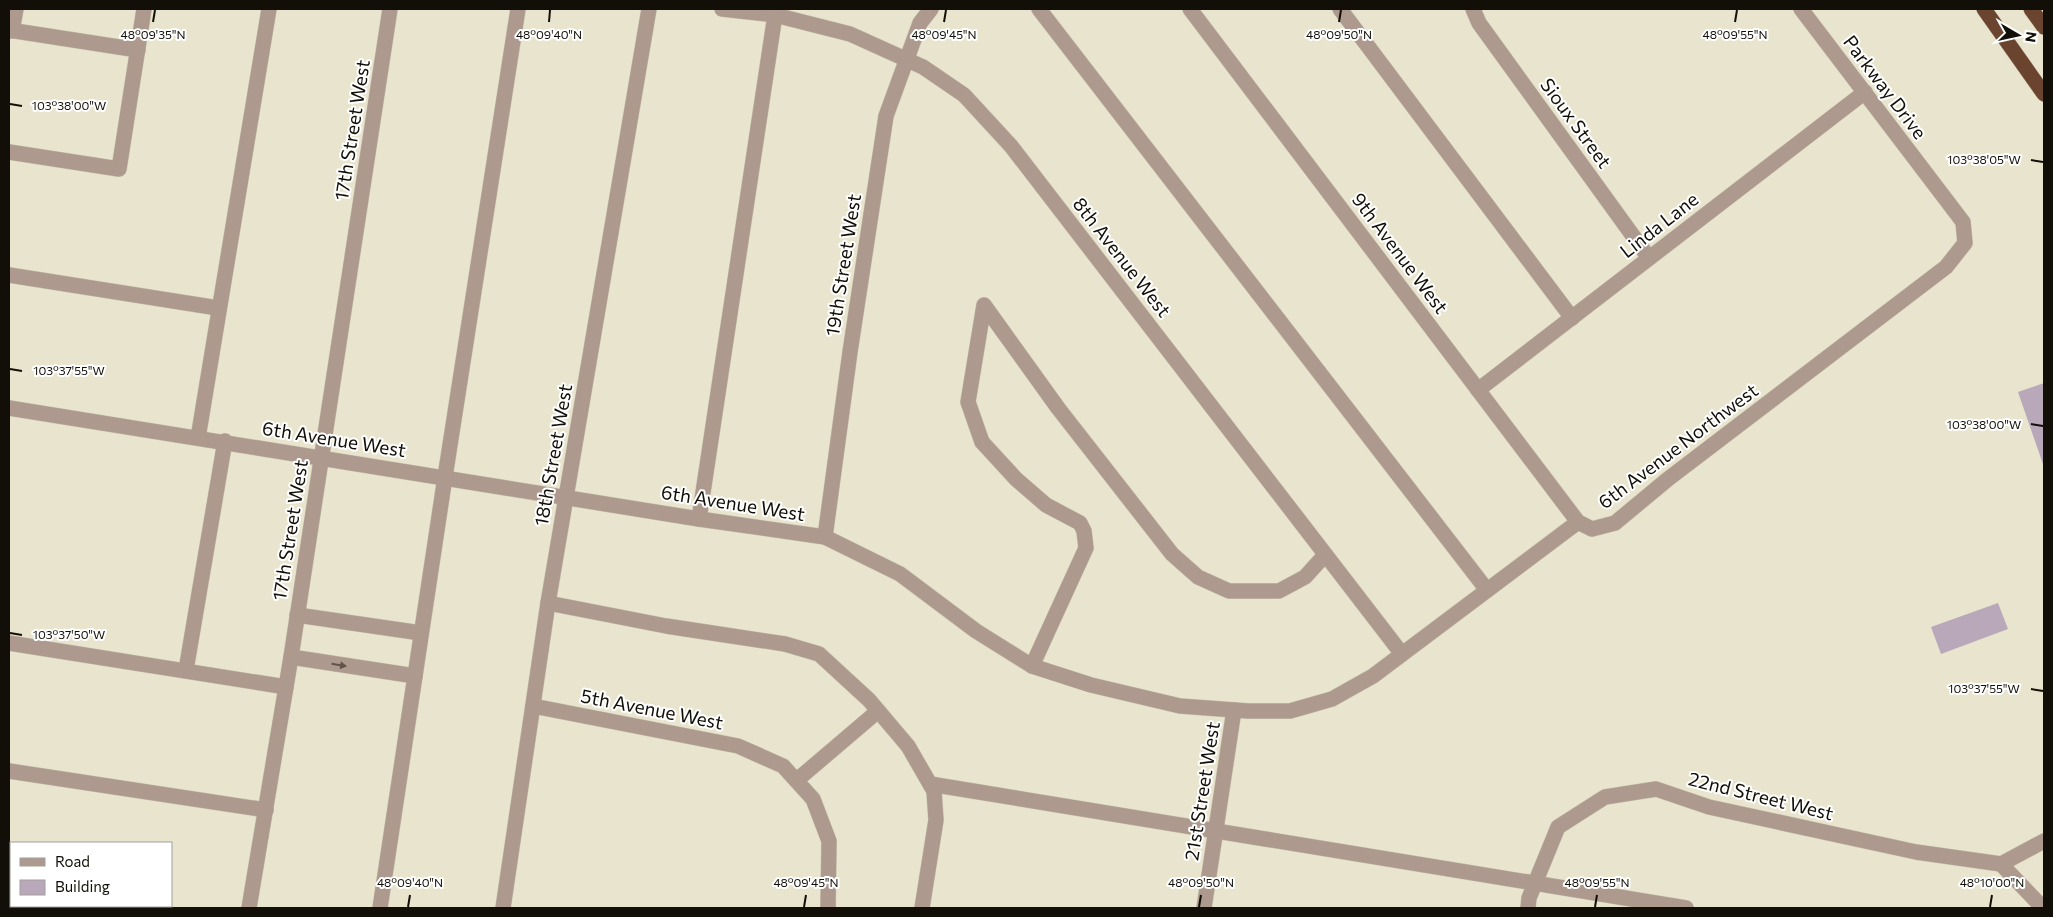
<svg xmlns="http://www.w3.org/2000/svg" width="2053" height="917" font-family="Commissioner,sans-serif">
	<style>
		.building { fill: #b8a8b9 }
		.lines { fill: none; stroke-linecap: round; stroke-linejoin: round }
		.minor-casing { stroke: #c6c2ae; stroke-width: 16 }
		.highway-casing { stroke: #c6c2ae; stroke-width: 16 }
		.minor { stroke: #ad998e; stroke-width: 15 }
		.highway { stroke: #6a442e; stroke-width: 15 }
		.oneway { fill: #5f544a }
		.ticks { fill: none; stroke: #110f07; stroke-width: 2 }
		.labels { text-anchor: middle; stroke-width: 4; stroke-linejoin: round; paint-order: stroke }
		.street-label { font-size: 19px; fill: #110f07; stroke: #fff }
		.ticks-label { font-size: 12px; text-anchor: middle; fill: #110f07; stroke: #fff; stroke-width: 4; stroke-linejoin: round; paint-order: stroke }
	</style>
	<rect width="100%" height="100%" fill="#e9e4ce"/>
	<g class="building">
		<polygon points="2044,383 2044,467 2018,392"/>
		<polygon points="1998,603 2008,629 1941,654 1931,627"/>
	</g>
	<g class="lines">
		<defs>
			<g id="minor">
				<polyline points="722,9 775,15 850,34 923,67 964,95 1011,146 1402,654"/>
				<polyline points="1039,9 1487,590"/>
				<polyline points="1190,9 1578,522 1592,529 1615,523 1668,479 1946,267 1965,243 1963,222 1801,9"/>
				<polyline points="1340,9 1572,318"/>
				<polyline points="1473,9 1479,23 1649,258"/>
				<polyline points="9,30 138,50"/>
				<polyline points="12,31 16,9"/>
				<polyline points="9,152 119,169 144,9"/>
				<polyline points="9,275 218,308"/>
				<polyline points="1478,390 1865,92"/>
				<polyline points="9,408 699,519 825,537 900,574 976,631 1032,666 1091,685 1180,706 1248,711 1290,711 1332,699 1373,676 1578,522"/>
				<polyline points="198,438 269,9"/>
				<polyline points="699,519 775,15"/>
				<polyline points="825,537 850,352 886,116 920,23 931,9"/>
				<polyline points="548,603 666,626 785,644 819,654 869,700 908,746 934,791 936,820 922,908"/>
				<polyline points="297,615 421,633"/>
				<polyline points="9,643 286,687"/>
				<polyline points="291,657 415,676"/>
				<polyline points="1032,666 1086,548 1084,531 1080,523 1046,505 1016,479 982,442 968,402 984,305 1058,408 1172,554 1198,577 1229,591 1279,591 1305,577 1325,555"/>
				<polyline points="186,670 225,441"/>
				<polyline points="533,706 738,746 783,766 813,799 829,841 828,908"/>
				<polyline points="9,771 266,810"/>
				<polyline points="797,780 878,711"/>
				<polyline points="930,784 1686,908"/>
				<polyline points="2001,864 2043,908"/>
				<polyline points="20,906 36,908"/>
				<polyline points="249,908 291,657 390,9"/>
				<polyline points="380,908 445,477 518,9"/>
				<polyline points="503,908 548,603 649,9"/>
				<polyline points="1204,908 1234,710"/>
				<polyline points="1528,908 1529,898 1558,827 1605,797 1656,789 1709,807 1916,852 2001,864 2044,841"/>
			</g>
			<g id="highway">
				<polyline points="1984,9 2044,94"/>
				<polyline points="2031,9 2044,27"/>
			</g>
		</defs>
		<use href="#minor" class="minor-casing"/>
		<use href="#highway" class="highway-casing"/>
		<use href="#minor" class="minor"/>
		<use href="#highway" class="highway"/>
	</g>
	<defs><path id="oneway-solid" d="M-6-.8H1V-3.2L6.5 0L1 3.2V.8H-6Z" transform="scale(1.25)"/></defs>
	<use class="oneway" href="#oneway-solid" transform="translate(339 665) rotate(9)"/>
	<path class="ticks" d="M153,22l2,-12M549,22l1,-12M944,22l2,-12M1339,22l2,-12M1735,22l2,-12M10,104l12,2M2031,160l12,2M10,369l12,2M2031,424l12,2M10,633l12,2M2031,689l12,2M408,907l2,-12M804,907l2,-12M1199,907l2,-12M1595,907l2,-12M1990,907l2,-12"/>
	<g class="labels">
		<g class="street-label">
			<text transform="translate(1885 87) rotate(53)" y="7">Parkway Drive</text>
			<text transform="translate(1576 123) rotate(54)" y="7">Sioux Street</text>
			<text transform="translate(352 130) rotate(-81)" y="7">17th Street West</text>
			<text transform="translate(1659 225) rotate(-38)" y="7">Linda Lane</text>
			<text transform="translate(1400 253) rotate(53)" y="7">9th Avenue West</text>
			<text transform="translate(1122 257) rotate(52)" y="7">8th Avenue West</text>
			<text transform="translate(843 265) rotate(-81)" y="7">19th Street West</text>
			<text transform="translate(334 439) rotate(9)" y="7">6th Avenue West</text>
			<text transform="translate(1678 446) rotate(-37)" y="7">6th Avenue Northwest</text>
			<text transform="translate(553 455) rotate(-80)" y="7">18th Street West</text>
			<text transform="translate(733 503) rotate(9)" y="7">6th Avenue West</text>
			<text transform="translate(290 530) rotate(-81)" y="7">17th Street West</text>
			<text transform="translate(652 709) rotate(11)" y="7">5th Avenue West</text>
			<text transform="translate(1202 791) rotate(-81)" y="7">21st Street West</text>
			<text transform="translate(1761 796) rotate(14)" y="7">22nd Street West</text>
		</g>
	</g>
	<g class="ticks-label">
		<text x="153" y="39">48°09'35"N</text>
		<text x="549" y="39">48°09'40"N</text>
		<text x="944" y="39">48°09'45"N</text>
		<text x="1339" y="39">48°09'50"N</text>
		<text x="1735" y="39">48°09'55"N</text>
		<text x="69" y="110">103°38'00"W</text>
		<text x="1984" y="164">103°38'05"W</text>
		<text x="69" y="375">103°37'55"W</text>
		<text x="1984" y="429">103°38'00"W</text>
		<text x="69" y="639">103°37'50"W</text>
		<text x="1984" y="693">103°37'55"W</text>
		<text x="410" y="887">48°09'40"N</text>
		<text x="806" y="887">48°09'45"N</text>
		<text x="1201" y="887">48°09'50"N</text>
		<text x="1597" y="887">48°09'55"N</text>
		<text x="1992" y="887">48°10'00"N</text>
	</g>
	<rect width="2053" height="917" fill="none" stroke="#110f07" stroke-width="20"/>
	<rect x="10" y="842" width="162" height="65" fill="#ffffff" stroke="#a09f9c"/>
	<rect x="20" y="858" width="25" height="8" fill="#ad998e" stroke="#a09f9c"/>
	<text x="55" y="867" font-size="15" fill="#110f07">Road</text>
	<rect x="20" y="880" width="25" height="15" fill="#b8a8b9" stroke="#a09f9c"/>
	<text x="55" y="892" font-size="15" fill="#110f07">Building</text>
	<g transform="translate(2018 35) rotate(99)" stroke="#ffffff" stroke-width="4" paint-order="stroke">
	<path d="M0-4L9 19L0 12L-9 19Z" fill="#110f07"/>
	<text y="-8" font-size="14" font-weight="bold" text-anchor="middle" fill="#110f07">N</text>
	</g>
</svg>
